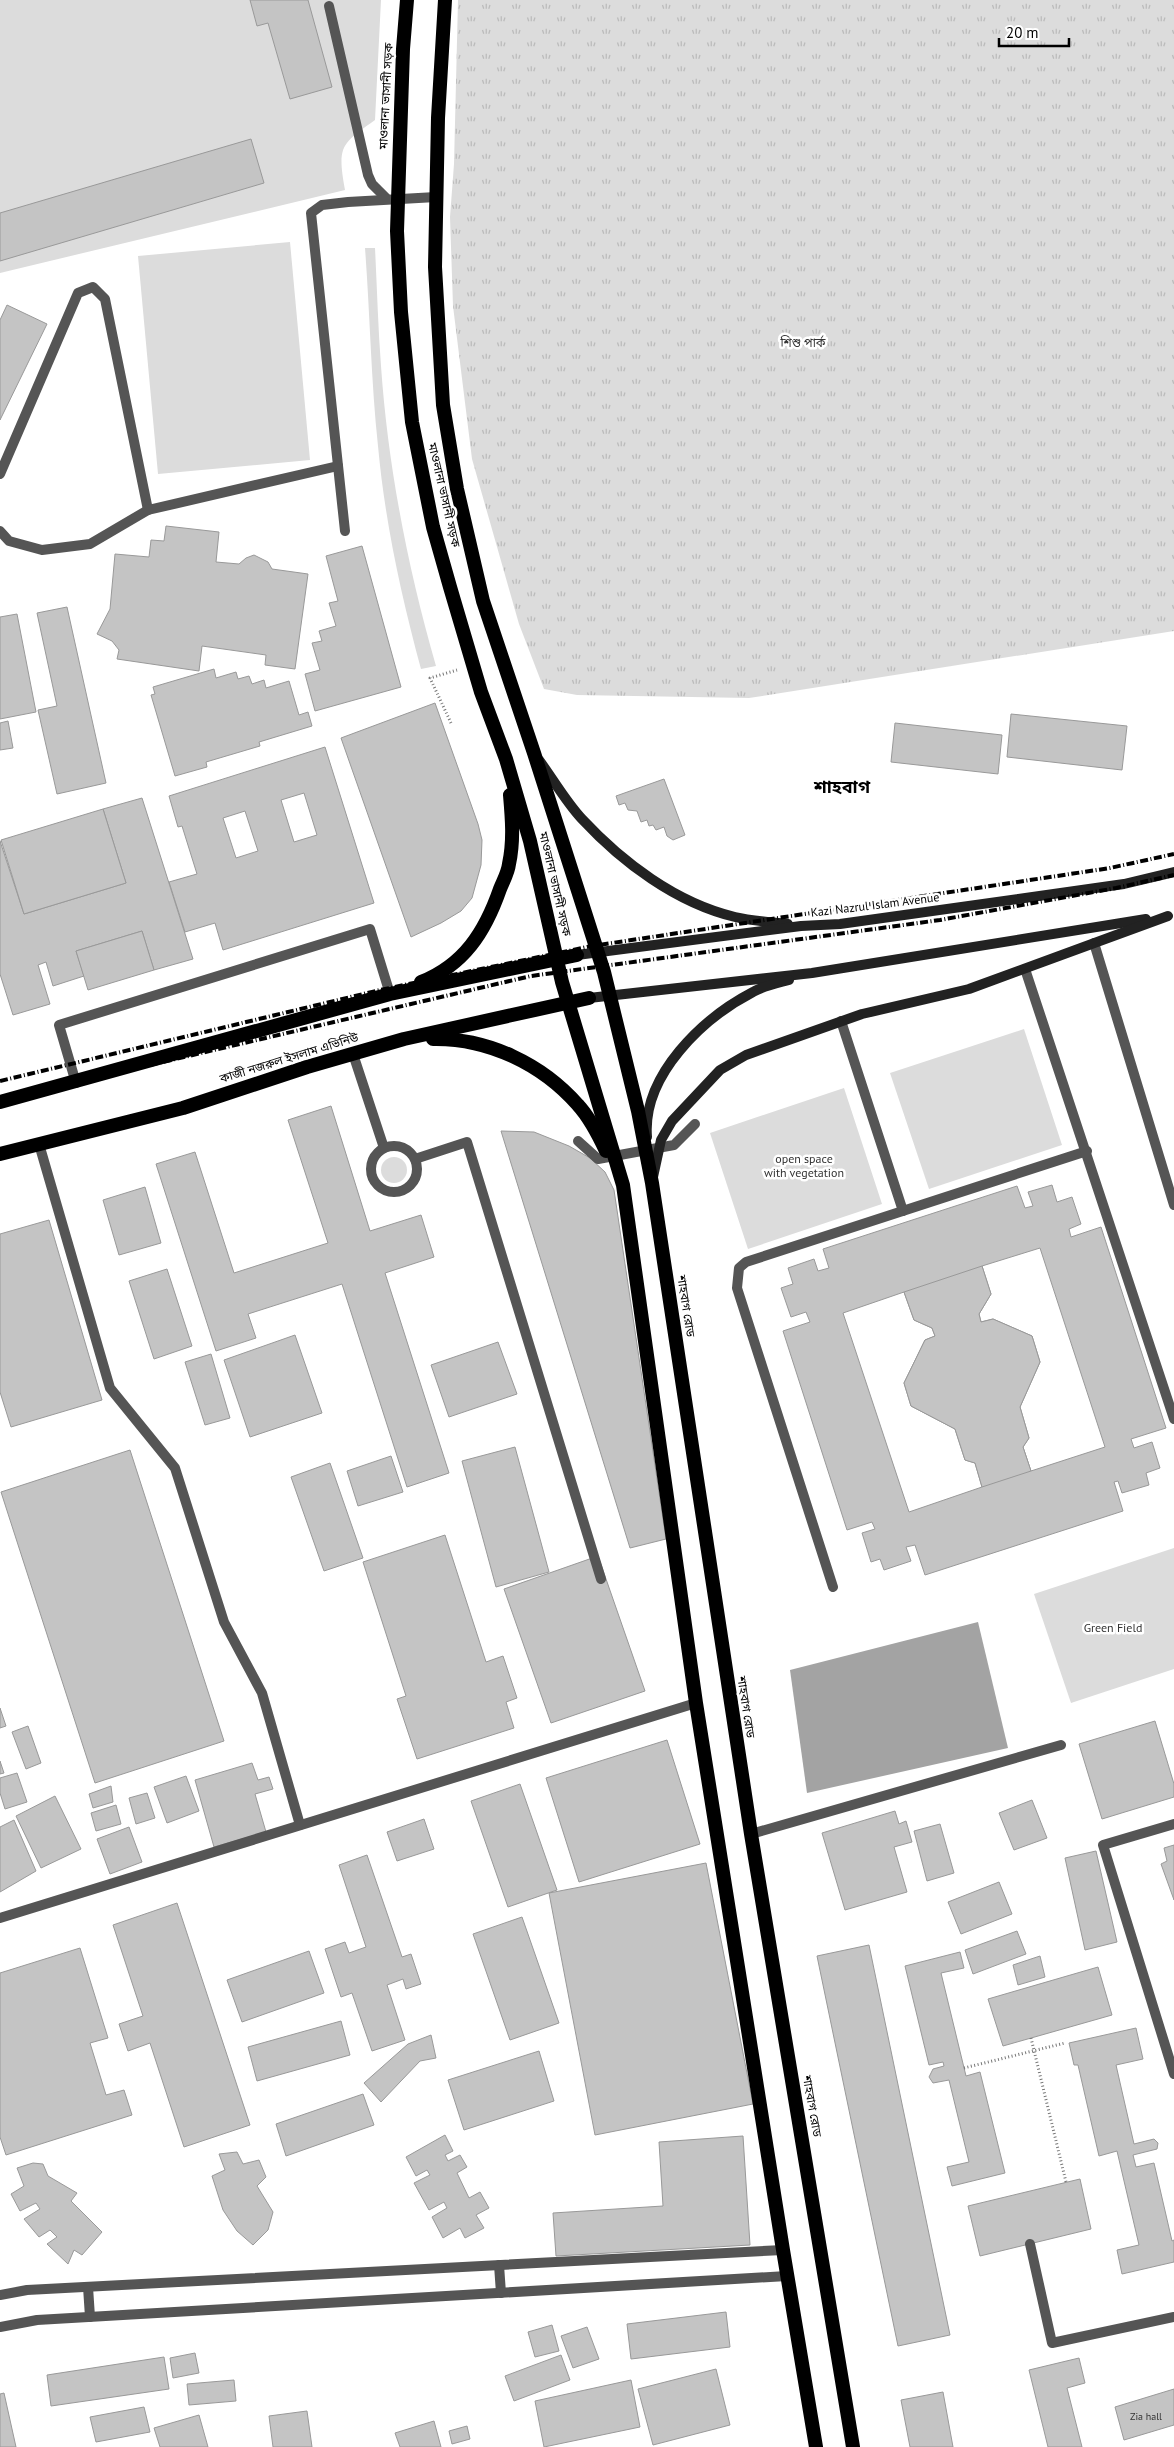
<svg xmlns="http://www.w3.org/2000/svg" width="1174" height="2447" font-family="'PT Sans','Noto Sans Bengali',sans-serif">
	<style>
		.park { fill: url(#park-tufts) }
		.garden { fill: #dcdcdc }
		.water { fill: #a3a3a3 }
		.building { fill: #c4c4c4; stroke: #999; fill-rule: evenodd }
		.lines { fill: none; stroke-linecap: round; stroke-linejoin: round }
		.path { stroke: #777; stroke-width: 3; stroke-dasharray: 1 2.5; stroke-linecap: butt }
		.service { stroke: #555; stroke-width: 10 }
		.pedestrian { stroke: #555; stroke-width: 10 }
		.minor { stroke: #555; stroke-width: 10 }
		.secondary { stroke: #222; stroke-width: 10 }
		.trunk { stroke: #000; stroke-width: 14 }
		.rail { stroke: #000; stroke-width: 4; stroke-dasharray: 8 2.5 1 2.5; stroke-linecap: butt }
		.labels { text-anchor: middle; stroke-width: 5; stroke-linejoin: round; paint-order: stroke }
		.number-label { font-size: 10px; fill: #313131 }
		.street-label { font-size: 12px; fill: #000; stroke: #fff }
		.park-label { font-size: 12px; fill: #333; stroke: #fff }
		.district-label { font-size: 18px; font-weight: bold; fill: #000; stroke: #fff }
	</style>
	<defs>
		<pattern id="park-tufts" width="24" height="20" patternUnits="userSpaceOnUse" patternTransform="scale(1.25)"><rect width="24" height="20" fill="#dcdcdc"/><path d="M3 7l-1-3M5 7V3M7 7l1-3M15 17l-1-3M17 17v-4M19 17l1-3" fill="none" stroke="#bbb"/></pattern>
	</defs>
	<rect width="100%" height="100%" fill="#fff"/>
	<polygon class="park" points="458,0 1174,0 1174,631 749,698 577,695 544,689 519,624 472,459 453,306 450,217 454,164"/>
	<g class="garden">
		<path d="M0,0h381l-6,120c-34,24 -38,26 -30,70l-345,83z"/>
		<polygon points="290,242 310,460 158,474 138,256"/>
		<path d="M365,248h10c2,39 3,79 6,118 7,101 27,203 55,300l-15,3c-20,-74 -36,-147 -43,-223 -7,-66 -8,-132 -13,-198z"/>
		<polygon points="1024,1029 1062,1145 929,1189 890,1073"/>
		<polygon points="844,1088 882,1204 748,1249 710,1133"/>
		<circle cx="394" cy="1170" r="13"/>
		<polygon points="1174,1548 1174,1669 1071,1703 1034,1594"/>
	</g>
	<polygon class="water" points="978,1622 1008,1748 807,1793 790,1670"/>
	<g class="building">
		<polygon points="250,0 308,0 332,87 290,99 268,23 257,26"/>
		<polygon points="251,139 264,183 0,261 0,213"/>
		<polygon points="7,305 47,324 0,420 0,320"/>
		<polygon points="166,526 219,532 216,562 239,564 246,558 254,555 268,562 272,569 308,574 295,669 265,665 266,655 202,646 199,671 117,659 119,650 112,641 97,634 110,609 115,554 149,557 151,540 164,541"/>
		<polygon points="362,546 401,687 315,711 305,674 320,670 312,643 322,641 319,631 336,626 329,603 338,601 326,556"/>
		<polygon points="67,607 106,783 57,794 38,710 57,706 37,613"/>
		<polygon points="17,614 36,712 0,719 0,617"/>
		<polygon points="214,669 216,678 236,672 238,679 249,676 252,684 264,680 266,688 289,681 299,715 308,712 312,726 259,742 260,746 206,762 207,767 175,776 151,695 155,694 153,687"/>
		<polygon points="435,703 478,824 482,840 481,865 472,898 461,911 441,923 411,937 341,738"/>
		<polygon points="1011,714 1127,726 1122,770 1007,757"/>
		<polygon points="8,721 13,748 0,750 0,723"/>
		<polygon points="895,723 1002,735 998,774 891,762"/>
		<path d="M325,747l49,156 -151,47 -8,-27 -30,9 -16,-50 28,-8 -15,-48 -4,1 -9,-31zM304,793l13,42 -23,7 -13,-42zM245,811l13,40 -22,7 -13,-40z"/>
		<polygon points="664,779 685,835 673,840 667,836 664,827 656,830 653,825 649,826 647,820 641,822 637,811 628,810 625,803 619,805 616,796"/>
		<polygon points="142,798 193,959 154,970 142,931 76,951 84,976 53,986 46,962 38,965 50,1004 13,1015 0,974 0,841 24,914 126,883 103,809"/>
		<polygon points="103,809 126,883 24,914 1,840"/>
		<polygon points="142,931 154,970 88,990 76,951"/>
		<polygon points="331,1106 370,1231 421,1215 434,1257 385,1273 449,1473 407,1487 342,1284 248,1314 256,1338 216,1351 156,1164 195,1152 234,1273 328,1243 288,1120"/>
		<polygon points="501,1131 534,1132 569,1146 590,1158 605,1172 614,1190 666,1539 630,1548"/>
		<path d="M1052,1185l5,17 15,-5 9,27 -12,5 2,8 30,-10 65,201 -35,11 3,9 18,-6 8,26 -14,5 3,12 -27,8 -4,-12 -4,1 9,29 -198,64 -10,-30 -9,2 5,14 -27,9 -4,-11 -9,3 -9,-29 13,-4 -3,-7 -25,8 -64,-199 27,-9 -4,-10 -15,5 -10,-29 12,-4 -5,-16 26,-9 4,12 11,-3 -6,-19 194,-63 8,22 8,-2 -5,-14zM1040,1248l65,199 -74,24 -8,-24 6,-9 -9,-31 20,-45 -8,-26 -39,-17 -12,3 -2,-8 12,-20 -9,-28zM904,1292l10,28 18,8 3,8 -10,4 -21,43 7,23 44,23 10,31 10,3 7,24 -73,25 -66,-199z"/>
		<polygon points="145,1187 161,1243 119,1255 103,1200"/>
		<polygon points="49,1220 102,1400 11,1427 0,1392 0,1234"/>
		<polygon points="982,1266 991,1294 979,1314 981,1322 993,1319 1032,1336 1040,1362 1020,1407 1029,1438 1023,1447 1031,1471 982,1487 975,1463 965,1460 955,1429 911,1406 904,1383 925,1340 935,1336 932,1328 914,1320 904,1292"/>
		<polygon points="167,1269 192,1346 154,1359 129,1281"/>
		<polygon points="295,1335 322,1413 250,1437 224,1360"/>
		<polygon points="498,1342 517,1394 449,1417 431,1365"/>
		<polygon points="211,1354 230,1418 205,1425 185,1362"/>
		<polygon points="515,1447 549,1572 496,1587 462,1461"/>
		<polygon points="130,1450 224,1741 95,1783 1,1492"/>
		<polygon points="391,1456 403,1492 358,1506 347,1471"/>
		<polygon points="330,1463 363,1558 324,1571 291,1477"/>
		<polygon points="445,1535 486,1662 503,1656 517,1698 506,1702 514,1728 417,1759 397,1699 406,1696 363,1562"/>
		<polygon points="598,1556 645,1691 551,1723 504,1589"/>
		<polygon points="0,1708 6,1726 0,1728"/>
		<polygon points="1155,1721 1174,1784 1174,1797 1102,1819 1079,1744"/>
		<polygon points="28,1726 41,1763 26,1769 12,1732"/>
		<polygon points="667,1740 700,1844 579,1882 546,1778"/>
		<polygon points="0,1761 4,1773 0,1774"/>
		<polygon points="252,1763 258,1780 269,1777 273,1789 255,1794 266,1832 214,1847 195,1780"/>
		<polygon points="17,1773 27,1802 5,1809 0,1793 0,1778"/>
		<polygon points="186,1776 199,1811 167,1823 154,1787"/>
		<polygon points="520,1784 557,1890 508,1907 471,1801"/>
		<polygon points="111,1786 113,1802 93,1808 89,1794"/>
		<polygon points="147,1793 155,1818 136,1824 129,1798"/>
		<polygon points="55,1796 81,1849 41,1868 16,1816"/>
		<polygon points="1032,1800 1047,1838 1014,1850 999,1813"/>
		<polygon points="116,1805 121,1824 96,1831 91,1813"/>
		<polygon points="895,1811 899,1824 906,1821 912,1842 894,1847 907,1892 845,1910 822,1833"/>
		<polygon points="424,1819 434,1849 397,1861 387,1832"/>
		<polygon points="14,1820 36,1871 0,1892 0,1827"/>
		<polygon points="940,1824 954,1873 927,1881 914,1831"/>
		<polygon points="129,1827 142,1862 110,1874 97,1839"/>
		<polygon points="1174,1845 1174,1900 1161,1864 1167,1861 1164,1848"/>
		<polygon points="1096,1851 1117,1942 1085,1950 1065,1858"/>
		<polygon points="367,1855 402,1957 411,1954 421,1984 406,1989 403,1979 387,1985 405,2040 372,2051 352,1993 341,1997 325,1949 345,1942 349,1953 366,1947 339,1865"/>
		<polygon points="706,1863 753,2104 595,2135 549,1893"/>
		<polygon points="999,1882 1012,1914 961,1934 948,1902"/>
		<polygon points="177,1903 250,2125 184,2147 150,2043 128,2051 119,2024 143,2016 113,1925"/>
		<polygon points="522,1917 559,2023 510,2040 473,1934"/>
		<polygon points="1017,1931 1026,1954 973,1974 965,1950"/>
		<polygon points="869,1945 950,2335 898,2346 817,1956"/>
		<polygon points="80,1948 108,2038 90,2043 106,2095 124,2090 132,2115 6,2155 0,2137 0,1973"/>
		<polygon points="309,1951 324,1993 242,2022 227,1980"/>
		<polygon points="960,1952 964,1968 941,1973 966,2076 980,2072 1005,2173 952,2186 947,2167 969,2162 949,2080 933,2083 929,2077 933,2069 944,2066 943,2062 929,2065 905,1966"/>
		<polygon points="1040,1956 1045,1977 1018,1985 1013,1965"/>
		<polygon points="1098,1967 1112,2015 1003,2046 988,1999"/>
		<polygon points="341,2021 350,2055 257,2081 248,2047"/>
		<polygon points="1136,2028 1143,2059 1116,2065 1134,2144 1154,2139 1158,2143 1157,2149 1133,2155 1136,2167 1154,2163 1172,2241 1174,2240 1174,2262 1122,2274 1117,2250 1139,2245 1117,2151 1099,2156 1078,2065 1074,2065 1069,2043"/>
		<polygon points="431,2035 436,2058 420,2061 381,2102 364,2083 408,2044"/>
		<polygon points="539,2051 554,2101 464,2130 448,2080"/>
		<polygon points="363,2094 374,2125 286,2156 276,2124"/>
		<polygon points="445,2135 453,2151 445,2155 448,2161 460,2155 467,2167 457,2173 469,2198 480,2192 489,2208 476,2215 484,2228 465,2238 460,2228 443,2238 432,2217 447,2208 444,2202 429,2210 414,2183 430,2175 427,2170 416,2176 406,2157"/>
		<polygon points="743,2136 750,2245 556,2256 553,2213 663,2206 659,2142"/>
		<polygon points="237,2152 243,2164 259,2160 266,2177 257,2186 273,2212 268,2230 253,2245 237,2231 223,2210 212,2176 225,2170 219,2154"/>
		<polygon points="33,2163 43,2164 48,2176 77,2193 71,2201 102,2232 82,2255 74,2250 68,2264 47,2244 57,2237 50,2230 39,2237 24,2219 40,2209 36,2203 20,2211 11,2194 24,2186 17,2168"/>
		<polygon points="1080,2179 1091,2229 980,2256 968,2206"/>
		<polygon points="726,2312 730,2347 631,2359 627,2324"/>
		<polygon points="552,2325 559,2351 535,2357 528,2332"/>
		<polygon points="587,2327 599,2359 573,2368 561,2336"/>
		<polygon points="195,2353 199,2373 173,2378 170,2358"/>
		<polygon points="561,2355 570,2380 514,2401 505,2376"/>
		<polygon points="164,2357 169,2389 51,2406 47,2375"/>
		<polygon points="1079,2358 1085,2383 1067,2388 1082,2447 1048,2447 1029,2370"/>
		<polygon points="716,2369 730,2425 653,2445 638,2389"/>
		<polygon points="234,2380 236,2401 189,2405 187,2384"/>
		<polygon points="631,2380 640,2427 544,2447 535,2401"/>
		<polygon points="1174,2389 1174,2425 1124,2440 1115,2407"/>
		<polygon points="943,2392 953,2447 910,2447 901,2400"/>
		<polygon points="4,2393 16,2447 0,2447 0,2394"/>
		<polygon points="144,2407 150,2432 96,2442 90,2417"/>
		<polygon points="307,2411 312,2447 273,2447 269,2416"/>
		<polygon points="199,2415 208,2447 160,2447 154,2428"/>
		<polygon points="434,2421 441,2447 400,2447 395,2433"/>
		<polygon points="467,2426 470,2439 452,2444 449,2431"/>
	</g>
	<g class="lines">
		<g class="path">
			<polyline points="451,723 430,678 457,670"/>
			<polyline points="1031,2038 1066,2182"/>
			<polyline points="964,2068 1065,2043"/>
		</g>
		<g class="service">
			<polyline points="329,6 368,175 372,184 386,198"/>
			<polyline points="0,474 78,293 93,287 105,299 148,510"/>
			<polyline points="0,531 9,541 42,550 90,544 148,510 338,466"/>
			<polyline points="345,531 311,213 322,205 348,202 436,197"/>
			<polyline points="1094,943 1174,1205"/>
			<polyline points="353,1054 384,1148"/>
			<polyline points="76,1083 59,1025 370,929 390,994"/>
			<polyline points="39,1144 110,1388 175,1468 224,1622 262,1693 300,1825"/>
			<circle cx="394" cy="1169" r="23"/>
			<polyline points="415,1159 467,1142 601,1579"/>
			<polyline points="833,1587 737,1288 739,1268 746,1262 1087,1151"/>
			<polyline points="1174,1824 1103,1845 1174,2074"/>
			<polyline points="751,1834 1061,1745"/>
			<polyline points="1030,2244 1052,2343 1174,2317"/>
		</g>
		<g class="pedestrian">
			<polyline points="841,1021 903,1211"/>
			<polyline points="578,1141 598,1159 674,1145 695,1124"/>
		</g>
		<g class="minor">
			<polyline points="1025,969 1174,1419"/>
			<polyline points="0,1918 696,1703"/>
			<polyline points="499,2265 501,2293"/>
			<polyline points="88,2287 90,2317"/>
			<polyline points="0,2295 27,2290 783,2250"/>
			<polyline points="0,2327 37,2320 787,2276"/>
		</g>
		<g class="secondary">
			<path d="M539,760c14,19 27,42 43,59 40,43 94,84 153,98 17,4 36,5 53,7"/>
			<polyline points="577,955 801,926 840,924 1124,884 1174,872"/>
			<polyline points="589,998 812,973 1146,919"/>
			<path d="M647,1137c-5,-62 56,-119 106,-145 10,-6 25,-9 36,-12"/>
			<polyline points="653,1177 661,1140 672,1121 720,1070 746,1055 862,1014 969,989 1168,916"/>
		</g>
		<g class="trunk">
			<polyline points="407,0 403,49 397,231 401,312 412,422 433,527 450,587 481,692 506,759 530,841 562,982 623,1185 696,1703 783,2250 816,2447"/>
			<polyline points="445,0 438,118 435,267 443,405 457,489 483,601 534,753 604,972 638,1111 652,1183 751,1834 853,2447"/>
			<path d="M421,982c43,-17 64,-50 79,-93 3,-8 8,-16 9,-25 5,-23 3,-46 1,-69"/>
			<path d="M433,1039c55,-1 109,25 145,66 12,13 21,31 28,46"/>
			<polyline points="0,1102 390,994 577,955"/>
			<polyline points="0,1154 183,1108 307,1067 404,1039 589,998"/>
		</g>
		<g class="rail">
			<polyline points="0,1081 380,990 592,946 1110,868 1174,854"/>
			<polyline points="0,1100 531,976 940,920 1116,888 1174,875"/>
		</g>
	</g>
	<g class="labels">
		<g class="number-label">
			<text x="1146" y="2420">Zia hall</text>
		</g>
		<g class="street-label">
			<text transform="translate(386 96) rotate(-87)" y="4">মাওলানা ভাসানী সড়ক</text>
			<text transform="translate(444 495) rotate(77)" y="4">মাওলানা ভাসানী সড়ক</text>
			<text transform="translate(555 884) rotate(77)" y="4">মাওলানা ভাসানী সড়ক</text>
			<text transform="translate(875 905) rotate(-7)" y="4">Kazi Nazrul Islam Avenue</text>
			<text transform="translate(289 1058) rotate(-17)" y="4">কাজী নজরুল ইসলাম এভিনিউ</text>
			<text transform="translate(686 1306) rotate(81)" y="4">শাহবাগ রোড</text>
			<text transform="translate(746 1707) rotate(81)" y="4">শাহবাগ রোড</text>
			<text transform="translate(812 2106) rotate(80)" y="4">শাহবাগ রোড</text>
		</g>
		<g class="park-label">
			<text x="803" y="347">শিশু পার্ক</text>
			<text x="804" y="1163">open space<tspan x="804" dy="14">with vegetation</tspan></text>
			<text x="1113" y="1632">Green Field</text>
		</g>
		<g class="district-label">
			<text x="842" y="793">শাহবাগ</text>
		</g>
	</g>
	<path d="M999 38v8h70v-8" fill="none" stroke="#000000" stroke-width="2.5"/>
	<text x="1006" y="38" font-size="15" fill="#000000" stroke="#ffffff" stroke-width="4" paint-order="stroke">20 m</text>
</svg>
